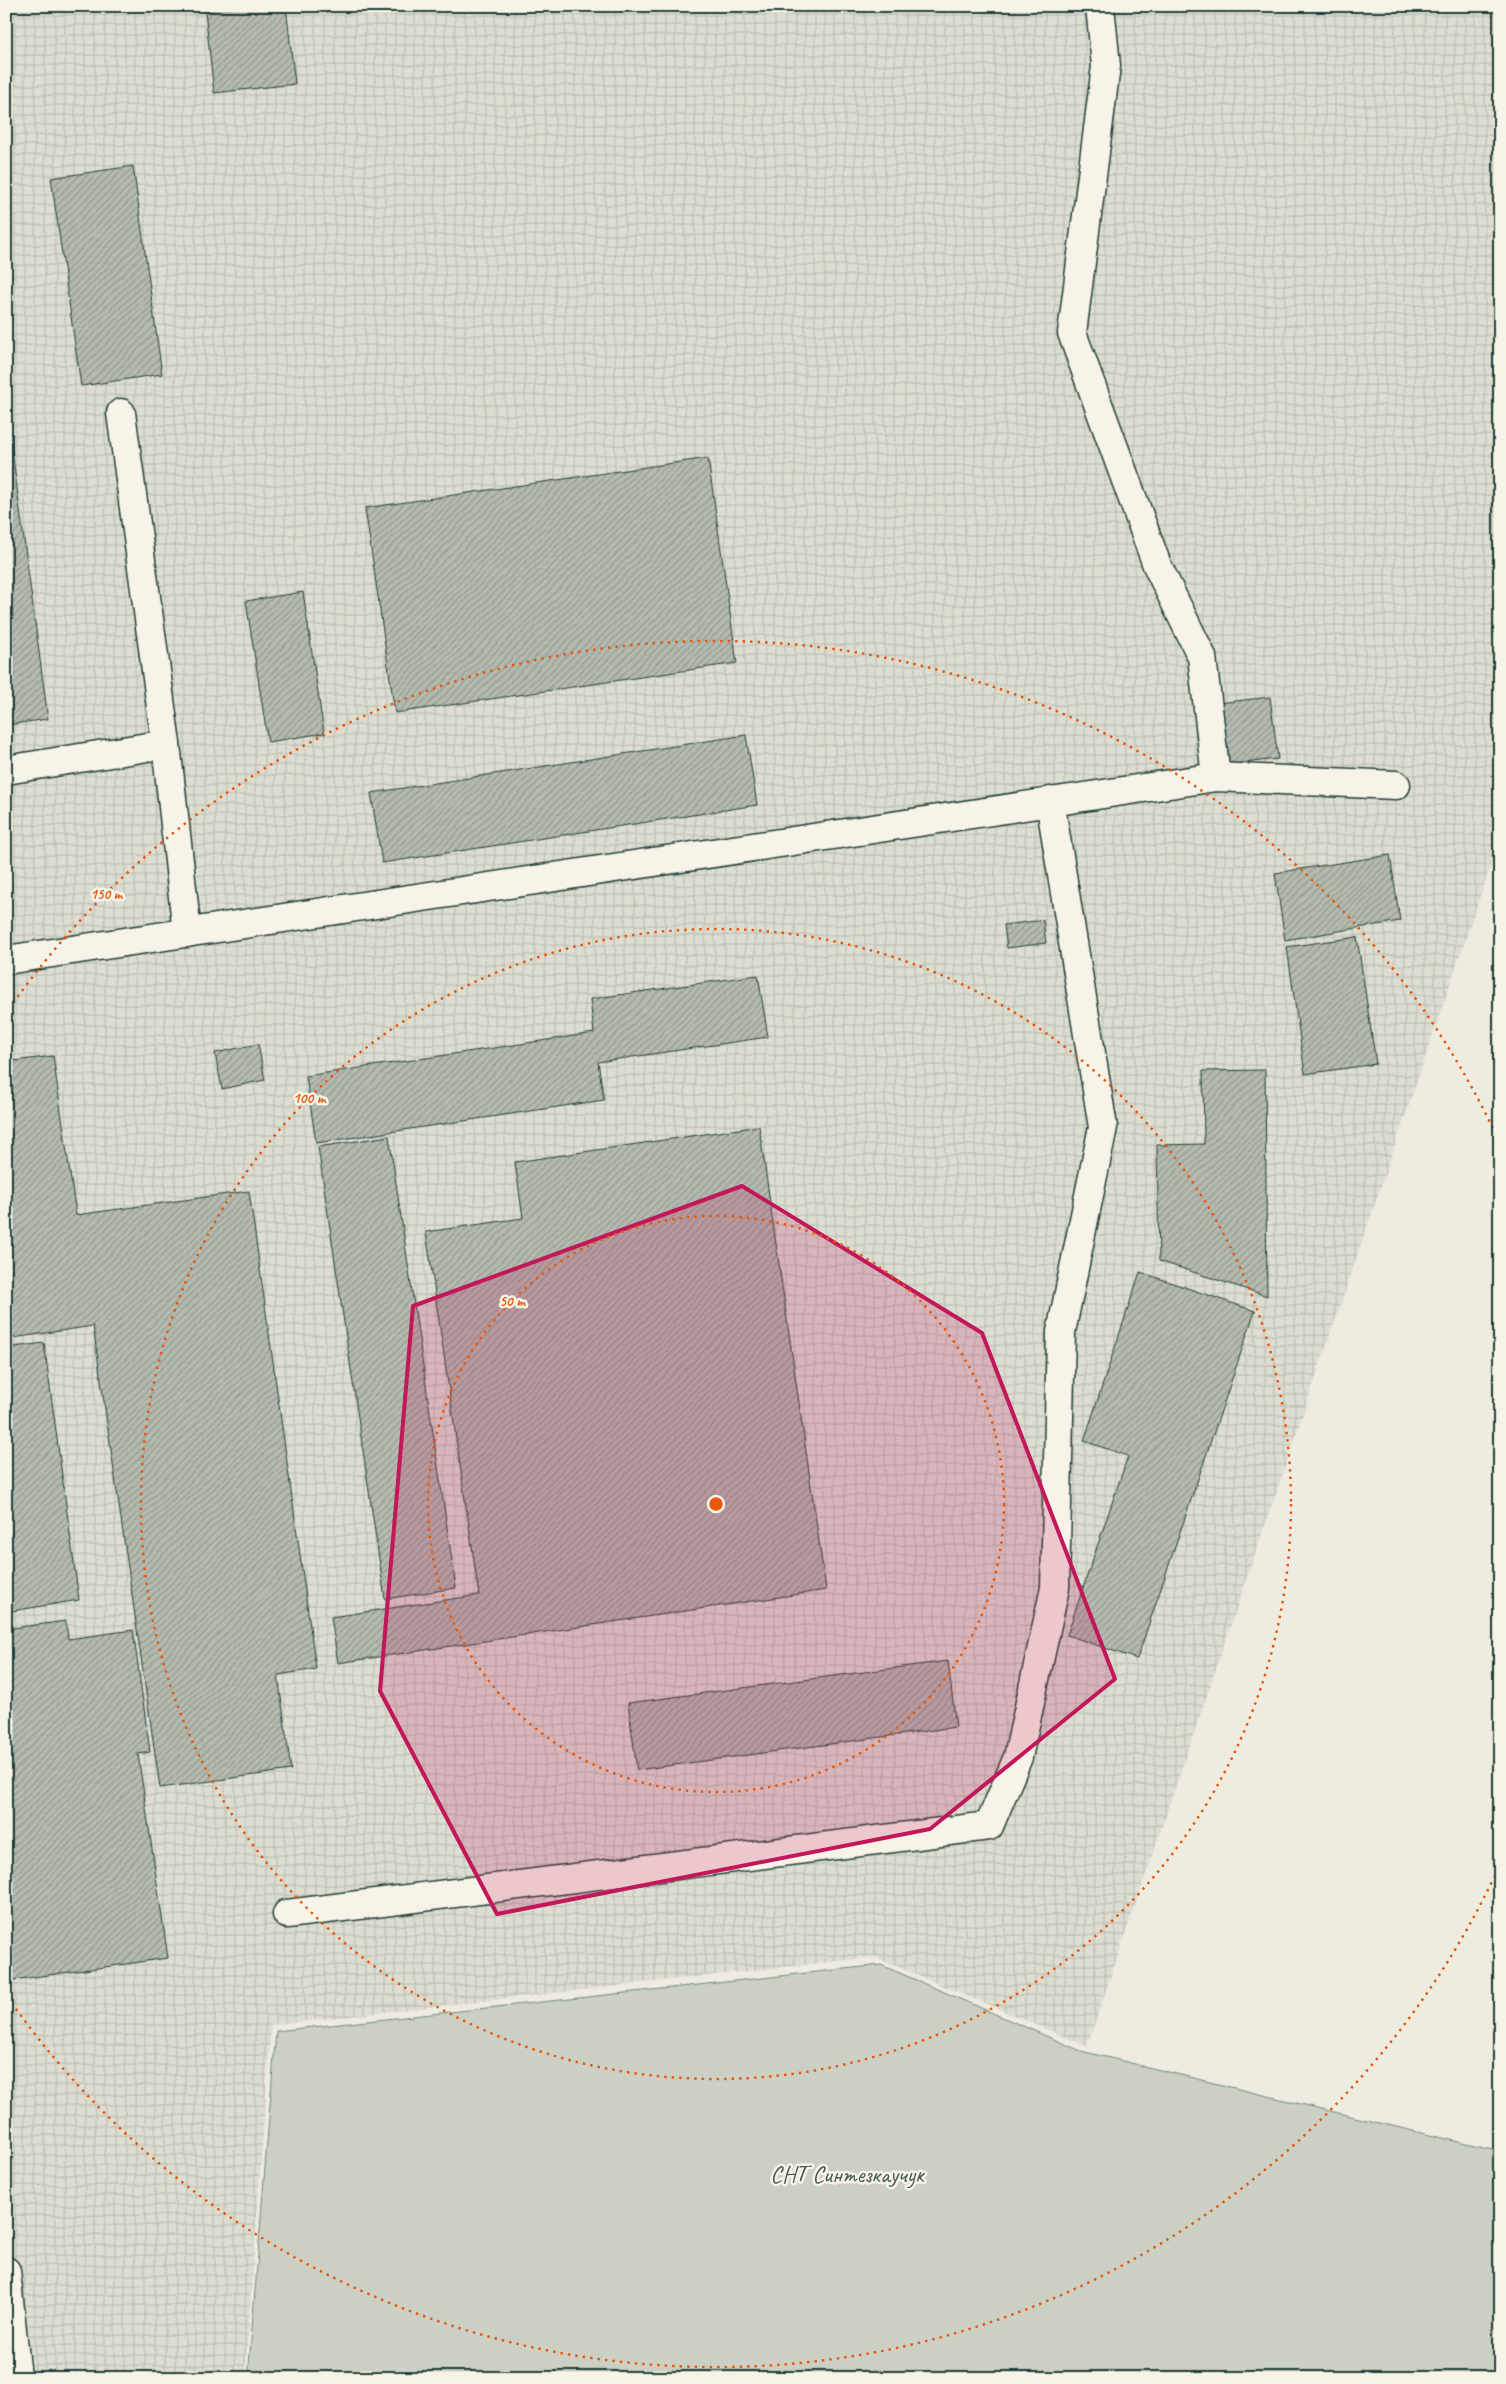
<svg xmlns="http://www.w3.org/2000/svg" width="1506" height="2384" font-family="Caveat,sans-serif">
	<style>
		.industrial { fill: url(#industrial-grid) }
		.green { fill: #cccfc4; stroke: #76867c }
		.building { fill: url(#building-hatch); stroke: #1f3d34 }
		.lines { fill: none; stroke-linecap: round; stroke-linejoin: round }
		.minor-casing { stroke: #1f3d34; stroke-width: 31 }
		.minor { stroke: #f7f3e8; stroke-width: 28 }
		.marked { fill: #c2185b; fill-opacity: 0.2; stroke: #c2185b; stroke-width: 4; stroke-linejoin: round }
		.ring { fill: none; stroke: #e8590c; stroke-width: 2.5; stroke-dasharray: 2.5 5 }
		.labels { text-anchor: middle; stroke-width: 5; stroke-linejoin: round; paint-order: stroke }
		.park-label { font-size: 24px; fill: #425a51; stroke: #f7f3e8 }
		.centre { fill: #e8590c; stroke: #f7f3e8; stroke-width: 2.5 }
		.ring-label { font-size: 15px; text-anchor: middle; font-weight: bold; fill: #e8590c; stroke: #f7f3e8; stroke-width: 5; stroke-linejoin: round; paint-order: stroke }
	</style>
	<defs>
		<pattern id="industrial-grid" width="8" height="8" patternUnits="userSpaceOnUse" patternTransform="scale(1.25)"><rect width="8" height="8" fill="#ddddd2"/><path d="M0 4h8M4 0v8" fill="none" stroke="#bdbfb5"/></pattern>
		<pattern id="building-hatch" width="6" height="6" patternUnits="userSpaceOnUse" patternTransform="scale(1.25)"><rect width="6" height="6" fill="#b5bbb0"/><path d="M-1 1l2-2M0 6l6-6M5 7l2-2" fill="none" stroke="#939990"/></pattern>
	</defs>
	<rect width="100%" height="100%" fill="#eeece1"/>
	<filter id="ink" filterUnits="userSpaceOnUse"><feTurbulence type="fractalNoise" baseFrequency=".02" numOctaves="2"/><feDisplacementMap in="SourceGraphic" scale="10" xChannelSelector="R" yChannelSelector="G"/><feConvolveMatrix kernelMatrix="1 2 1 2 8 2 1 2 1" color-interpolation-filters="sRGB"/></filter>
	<g filter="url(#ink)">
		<polygon class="industrial" points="6,6 1500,6 1500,838 1087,2046 874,1957 271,2025 245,2375 201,2378 6,2378"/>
		<polygon class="green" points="881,1965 1081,2051 1500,2152 1500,2378 248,2378 276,2031"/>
		<g class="building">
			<polygon points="251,6 286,6 295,84 214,93 205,11"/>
			<polygon points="133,166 162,374 81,386 51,178"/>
			<polygon points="6,406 48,719 6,725"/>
			<polygon points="708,458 737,663 395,713 365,508"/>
			<polygon points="303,592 324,733 268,742 246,601"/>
			<polygon points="1270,697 1278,759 1226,765 1218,703"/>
			<polygon points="746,735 757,805 382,863 371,793"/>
			<polygon points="1390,855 1400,921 1285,940 1275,873"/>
			<polygon points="1043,920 1046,943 1007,948 1004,925"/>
			<polygon points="1357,937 1376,1064 1305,1074 1287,947"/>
			<polygon points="758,975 768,1037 598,1062 604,1100 316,1143 306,1076 594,1033 590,999"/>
			<polygon points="258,1044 265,1080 222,1089 215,1053"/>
			<polygon points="53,1056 76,1215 249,1191 316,1669 278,1675 291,1770 160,1788 93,1326 6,1339 6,1062"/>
			<polygon points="1265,1070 1267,1296 1159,1261 1157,1145 1204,1144 1203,1071"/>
			<polygon points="759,1126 826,1590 338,1663 331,1617 479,1595 426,1232 523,1218 515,1162"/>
			<polygon points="389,1136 456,1588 385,1599 318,1147"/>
			<polygon points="1140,1272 1255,1311 1137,1659 1067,1635 1128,1456 1084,1441"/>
			<polygon points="6,1343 7,1348 44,1343 79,1600 6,1612"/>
			<polygon points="66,1621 68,1639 133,1630 150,1752 138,1754 168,1958 6,1981 6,1629"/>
			<polygon points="948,1661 956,1727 637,1770 628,1703"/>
		</g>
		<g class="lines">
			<defs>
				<g id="minor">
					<polyline points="1100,6 1106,66 1072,333 1157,565 1202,657 1216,777"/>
					<polyline points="121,413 166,744 187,933"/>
					<polyline points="6,770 166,744"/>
					<polyline points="6,960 1216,777 1396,785"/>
					<polyline points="287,1914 989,1826 1018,1757 1055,1588 1061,1332 1103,1127 1050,801"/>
					<polyline points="6,2271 17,2378"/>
				</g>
			</defs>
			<use href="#minor" class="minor-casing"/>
			<use href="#minor" class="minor"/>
		</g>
	</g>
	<path class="marked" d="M742,1186l240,147 133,346 -185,150 -433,85 -117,-223 33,-385z"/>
	<g class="ring">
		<circle cx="716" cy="1504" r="288"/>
		<circle cx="716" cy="1504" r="575"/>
		<path d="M1498 1869A863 863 0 0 1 9 1999M9 1009A863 863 0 0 1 1498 1139"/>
	</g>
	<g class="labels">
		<g class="park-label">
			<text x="847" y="2182">СНТ Синтезкаучук</text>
		</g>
	</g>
	<circle cx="716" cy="1504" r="8" class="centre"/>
	<g class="ring-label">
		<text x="106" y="899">150 m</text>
		<text x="309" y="1103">100 m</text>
		<text x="512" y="1306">50 m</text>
	</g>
	<rect width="1506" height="2384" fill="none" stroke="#f7f3e8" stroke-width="25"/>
	<rect x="12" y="12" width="1481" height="2359" fill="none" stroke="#1f3d34" stroke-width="2" filter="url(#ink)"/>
</svg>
